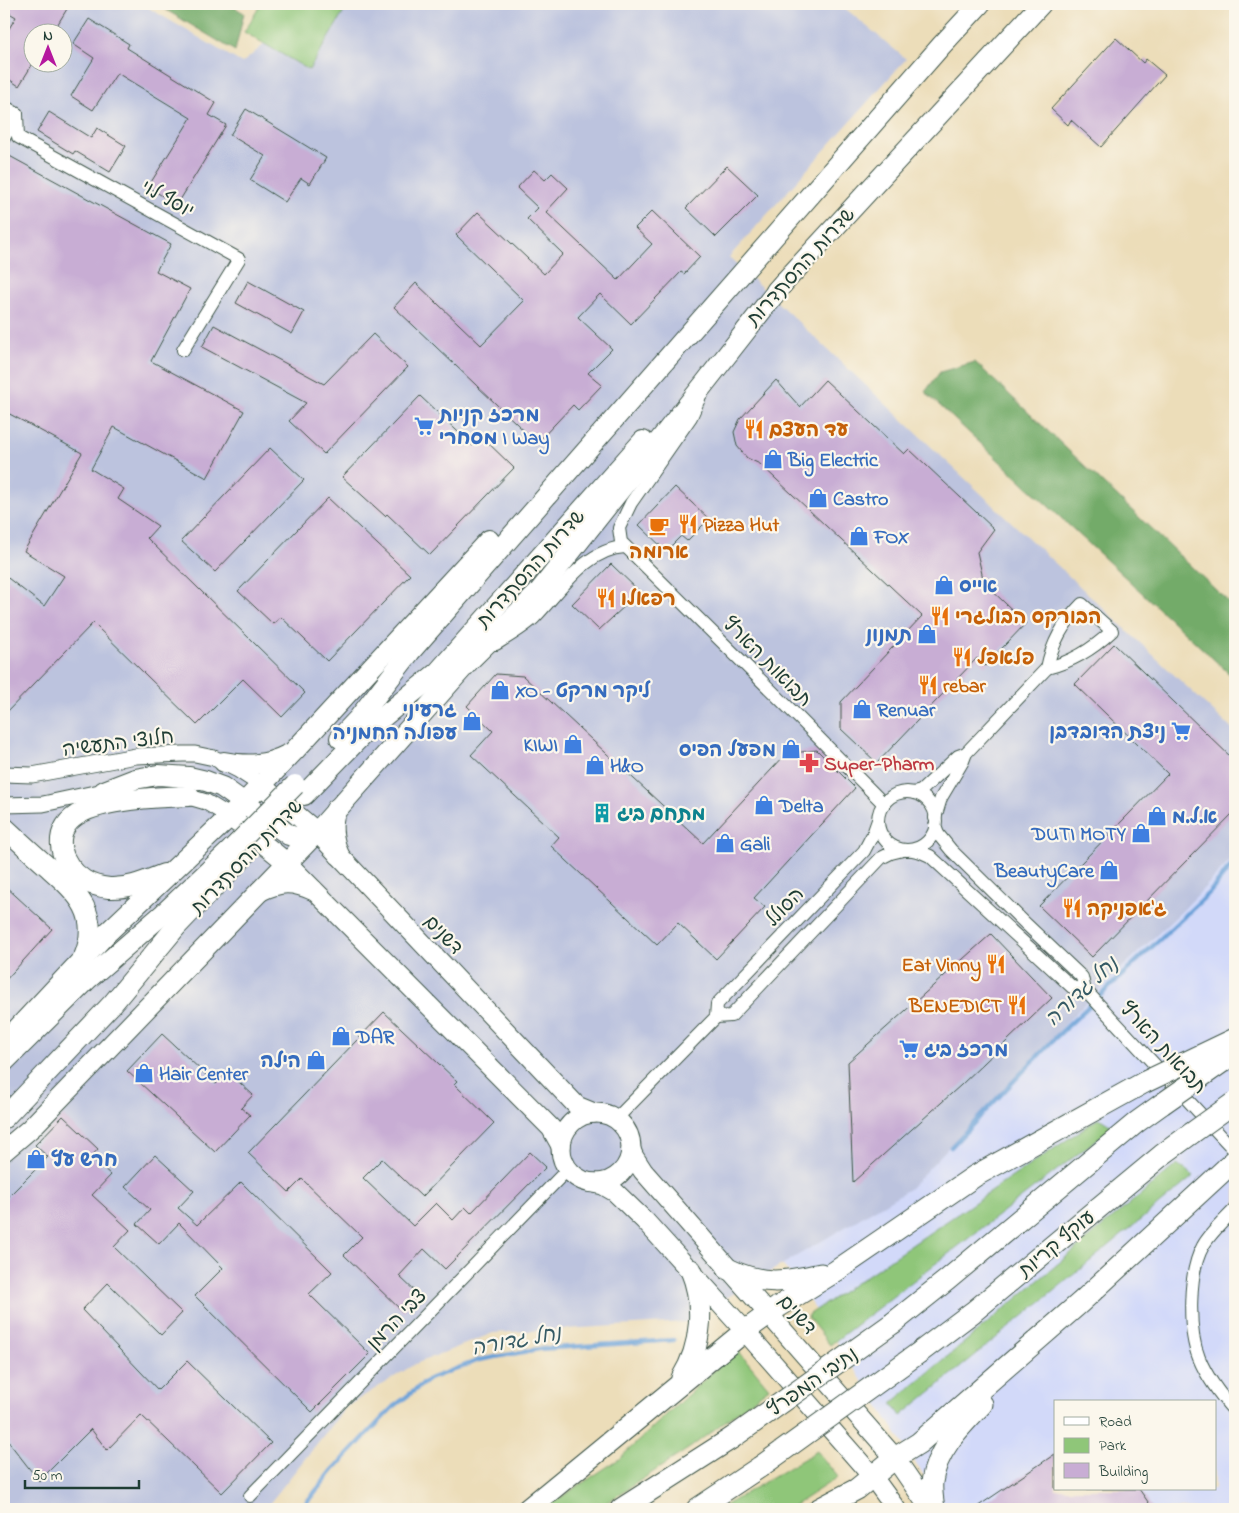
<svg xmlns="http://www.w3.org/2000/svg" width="1239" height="1513" font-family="'Indie Flower','Playpen Sans Hebrew',sans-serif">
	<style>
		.built { fill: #d2d9f9; fill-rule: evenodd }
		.industrial { fill: #bcc3de; fill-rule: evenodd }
		.green { fill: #8fc679; stroke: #578256 }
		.forest { fill: #73ab69; stroke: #49744e }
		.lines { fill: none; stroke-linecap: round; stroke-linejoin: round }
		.stream { stroke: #6ba1d8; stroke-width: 4.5 }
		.building { fill: #c8add4 }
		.minor-casing { stroke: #3e5548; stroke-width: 14 }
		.tertiary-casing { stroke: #3e5548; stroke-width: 17 }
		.primary-casing { stroke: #3e5548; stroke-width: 21 }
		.trunk-casing { stroke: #3e5548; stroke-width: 22 }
		.motorway-casing { stroke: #3e5548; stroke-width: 23 }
		.minor { stroke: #fff; stroke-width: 12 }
		.tertiary { stroke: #fff; stroke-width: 15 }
		.primary { stroke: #fff; stroke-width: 19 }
		.trunk { stroke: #fff; stroke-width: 20 }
		.motorway { stroke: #fff; stroke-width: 21 }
		.trunk-bridge-casing { stroke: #3e5548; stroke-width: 22; stroke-linecap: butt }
		.motorway-bridge-casing { stroke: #3e5548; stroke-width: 23; stroke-linecap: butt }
		.trunk-bridge { stroke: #fff; stroke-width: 20 }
		.motorway-bridge { stroke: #fff; stroke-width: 21 }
		.labels { text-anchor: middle; stroke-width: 4.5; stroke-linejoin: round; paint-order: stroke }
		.street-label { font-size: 20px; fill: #1f3d34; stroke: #fbf7ec }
		.shop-label { font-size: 20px; font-weight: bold; fill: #366cbe; stroke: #fbf7ec; text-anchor: start }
		.food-label { font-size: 20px; font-weight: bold; fill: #c56008; stroke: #fbf7ec; text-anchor: start }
		.health-label { font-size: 20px; font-weight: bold; fill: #be3a42; stroke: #fbf7ec; text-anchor: start }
		.culture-label { font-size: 20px; font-weight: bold; fill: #0d838f; stroke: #fbf7ec; text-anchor: start }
		.water-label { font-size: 21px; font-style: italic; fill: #365b65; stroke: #fbf7ec }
	</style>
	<rect width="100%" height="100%" fill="#fbf7ec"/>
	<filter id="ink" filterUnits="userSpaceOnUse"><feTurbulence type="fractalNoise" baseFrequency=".02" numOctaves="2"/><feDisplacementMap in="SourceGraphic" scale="10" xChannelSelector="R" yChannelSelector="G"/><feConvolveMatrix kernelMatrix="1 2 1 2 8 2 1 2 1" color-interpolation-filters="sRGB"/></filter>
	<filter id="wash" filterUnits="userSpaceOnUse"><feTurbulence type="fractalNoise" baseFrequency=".0096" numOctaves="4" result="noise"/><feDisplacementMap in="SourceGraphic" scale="20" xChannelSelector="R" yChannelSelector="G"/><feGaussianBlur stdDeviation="1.12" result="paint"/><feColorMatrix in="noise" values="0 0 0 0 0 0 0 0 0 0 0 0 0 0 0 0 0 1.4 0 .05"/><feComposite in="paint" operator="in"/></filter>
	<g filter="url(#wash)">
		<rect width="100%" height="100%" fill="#ecddb9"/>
		<path class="built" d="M1235,736v773h-289l-149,-228 -427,-463zM1055,1402h160v87h-160z"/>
		<path class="industrial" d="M4,4h138l100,59 71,-59h527l66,55 -177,198 506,475v124l-54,56 -90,85 -182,192 -223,133 -193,11 -78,31 -69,43 -81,102h-261zM32,32h30v30h-30z"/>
		<g class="green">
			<polygon points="261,4 345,4 348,5 309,70 244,32"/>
			<polygon points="1099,1118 1113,1127 830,1345 807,1316"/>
			<polygon points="1177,1164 1194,1176 901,1416 892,1403"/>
			<polygon points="737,1349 769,1388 691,1447 597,1509 543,1509 619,1459"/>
			<polygon points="817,1451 838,1477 789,1509 719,1509"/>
		</g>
		<g class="forest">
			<polygon points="156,4 229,4 244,13 235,51"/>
			<polygon points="975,362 1235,608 1235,679 925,392 940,372"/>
		</g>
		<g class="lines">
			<g class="stream">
				<polyline points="951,1147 1055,1038 1210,892 1235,861"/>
				<polyline points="301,1509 333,1470 392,1408 429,1379 479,1360 539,1349 674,1340"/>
			</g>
		</g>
		<g id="blocks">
			<g class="building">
				<polygon points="4,4 70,4 53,32 32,32 32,65 19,86 4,76 4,37 16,17 4,10"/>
				<polygon points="89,19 129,44 127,48 216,103 209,115 226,125 177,205 148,187 191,118 117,73 93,110 71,96 94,58 73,44"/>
				<polygon points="1116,38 1143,63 1146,59 1165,75 1101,147 1071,120 1068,125 1051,109"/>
				<polygon points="246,109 326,158 310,184 301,178 285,202 250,180 265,156 230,135"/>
				<polygon points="49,112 91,138 97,128 126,146 110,172 75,151 73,154 37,132"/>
				<polygon points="4,153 171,244 156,271 190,289 151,361 244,411 207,478 114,427 91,469 124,489 118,499 158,526 147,538 305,693 282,717 243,679 197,725 93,623 4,715 4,575 44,606 64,576 24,551 82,453 4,411"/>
				<polygon points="727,166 758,195 716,237 686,208"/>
				<polygon points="534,170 545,180 552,173 568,188 546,212 618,280 652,244 635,228 652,211 700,257 684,274 681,272 631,324 600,294 578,317 612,349 588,373 602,385 578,410 573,405 537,443 394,307 416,283 481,345 524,301 456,235 478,212 544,274 563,254 527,219 538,208 517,188"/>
				<polygon points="248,281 304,312 292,334 236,303"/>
				<polygon points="214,325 324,384 373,334 408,367 324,454 289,421 306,403 202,347"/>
				<polygon points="776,380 800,407 825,380 904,454 909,449 994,529 977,552 984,583 1026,623 985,666 977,658 877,763 841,729 841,702 922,616 760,464 747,458 737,446 734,432 740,419"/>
				<polygon points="420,396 473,446 482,437 514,468 430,555 387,514 385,516 342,477"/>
				<polygon points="270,448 304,480 215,572 181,541"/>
				<polygon points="675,487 709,519 687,541 681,536 666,551 639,525"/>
				<polygon points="328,498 410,575 327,661 281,617 273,624 238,591"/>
				<polygon points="611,564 640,592 599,630 572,604"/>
				<polygon points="1114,644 1235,761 1235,811 1092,957 1039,906 1168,774 1075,684"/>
				<polygon points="496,674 523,676 703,843 786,754 817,750 855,788 754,898 765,907 716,959 678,923 657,945 551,846 559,837 471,755 493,731 467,706"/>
				<polygon points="4,885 52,929 4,982"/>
				<polygon points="991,934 1052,998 961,1085 853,1182 848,1062"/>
				<polygon points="384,1012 457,1081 454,1084 494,1123 422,1197 382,1159 363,1178 413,1226 436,1203 453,1220 465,1207 471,1213 530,1152 546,1167 445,1269 424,1249 399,1276 419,1295 403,1312 344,1255 362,1237 302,1179 289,1192 248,1153"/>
				<polygon points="162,1034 216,1084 227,1071 253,1095 241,1108 250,1115 215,1152 127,1071"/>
				<polygon points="63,1116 98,1149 91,1157 111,1175 92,1195 130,1230 114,1247 182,1313 161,1335 108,1283 82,1310 158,1390 187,1361 271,1443 222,1493 141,1415 107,1450 91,1429 39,1481 4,1436 4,1201 48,1157 35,1145"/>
				<polygon points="155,1155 194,1191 178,1208 197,1225 241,1182 332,1272 309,1294 370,1354 312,1412 195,1296 223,1268 179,1223 159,1244 137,1224 150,1210 125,1187"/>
				<polygon points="1055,1454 1055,1489 1139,1489 1153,1509 974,1509"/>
			</g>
		</g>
	</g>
	<g filter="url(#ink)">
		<use href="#blocks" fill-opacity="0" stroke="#3e5548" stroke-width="1"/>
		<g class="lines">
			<defs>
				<g id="minor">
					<polyline points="4,106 17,114 18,137 239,259 183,350"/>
					<polyline points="4,138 17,114"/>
					<polyline points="699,399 691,417 631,503 619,528 621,542 800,719 884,804"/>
					<path d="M1082,604l30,27c-19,18 -40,31 -65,37 5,-25 17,-46 35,-64z"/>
					<path d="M496,644c13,-8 27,-16 38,-26 26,-26 51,-69 91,-71"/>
					<circle cx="907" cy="821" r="29"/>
					<polyline points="914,793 921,791 958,756 966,753"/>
					<polyline points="935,818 941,798 963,761 966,753 1047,668"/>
					<polyline points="935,826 938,834 951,850 1025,923 1082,977 1085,991"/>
					<polyline points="912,850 921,852 930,856 1072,987 1085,991 1090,995 1235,1151"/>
					<polyline points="716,1017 731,1016 881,858 891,853 903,850"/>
					<polyline points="616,1119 716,1017 717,1004 864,851 873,834 878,820"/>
					<path d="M1235,1209c-10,11 -25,24 -32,37 -15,26 -15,85 -4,112 8,20 22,38 36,54"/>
					<polyline points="250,1496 568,1169"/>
				</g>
				<g id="tertiary">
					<polyline points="4,774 32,775 136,756 183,754 195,754 214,758 238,770 261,785"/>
					<polyline points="179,794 206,802 229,816"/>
					<polyline points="4,805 43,804 104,791 113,791"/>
				</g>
				<g id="primary">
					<polyline points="261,785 317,832 577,1106 594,1113"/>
					<polyline points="229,816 286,862 551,1128 561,1146"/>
					<circle cx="596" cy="1148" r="35"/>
					<polyline points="631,1150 634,1157 643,1171 895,1458 930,1509"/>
					<polyline points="595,1183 603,1185 615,1192 645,1221 745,1331 872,1476 896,1509"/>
				</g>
				<g id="trunk">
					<polyline points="776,291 1041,4"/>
					<polyline points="340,738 358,719 410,652 941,46 980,4"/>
					<path d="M224,762c23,4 42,4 63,-7"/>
					<path d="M104,791l31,-12 23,-4 31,2 17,4 16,6 67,48c10,4 19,2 28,-3"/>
					<polyline points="304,795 366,731 438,672 643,441"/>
					<path d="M336,809c-6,15 -3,32 3,46"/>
					<path d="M4,827c14,13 28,26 43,39 29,26 55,47 37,91"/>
					<path d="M164,874c-18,7 -35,15 -55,14 -8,-1 -18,-3 -25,-8 -24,-15 -34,-48 -7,-65 26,-16 82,-18 112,-19"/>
					<path d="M260,891c21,-10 32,-10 53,-1"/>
					<polyline points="4,1043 108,932 244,803 295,750 489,540"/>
					<polyline points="4,1062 88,979 163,914 233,848"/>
					<polyline points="4,1118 113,1003 176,927 244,856"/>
					<polyline points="4,1151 31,1128 317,832 470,660 538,593 705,383 784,282"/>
				</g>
				<g id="motorway">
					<path d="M728,1269c35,17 57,13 93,5"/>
					<polyline points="893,1323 947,1280 1137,1122 1162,1104"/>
					<polyline points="920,1352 973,1312 1162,1155 1192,1133"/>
					<path d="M682,1378c20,-32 23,-74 9,-108"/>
					<polyline points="528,1509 745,1331 778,1307 836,1271 975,1176 1145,1082"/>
					<polyline points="621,1509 732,1438"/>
					<polyline points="697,1509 760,1467"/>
					<polyline points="819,1509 857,1489 895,1458 919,1443 1081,1302 1235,1160"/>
					<path d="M934,1509c-1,-9 -3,-18 -2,-27 4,-32 29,-56 50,-78"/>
				</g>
			</defs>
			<use href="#minor" class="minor-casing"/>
			<use href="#tertiary" class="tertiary-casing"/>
			<use href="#primary" class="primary-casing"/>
			<use href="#trunk" class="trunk-casing"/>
			<use href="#motorway" class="motorway-casing"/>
			<use href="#minor" class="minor"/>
			<use href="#tertiary" class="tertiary"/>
			<use href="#primary" class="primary"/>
			<use href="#trunk" class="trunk"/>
			<use href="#motorway" class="motorway"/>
			<defs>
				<polyline id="trunk-bridge" points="233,848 295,785"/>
				<g id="motorway-bridge">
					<polyline points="1145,1082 1235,1039"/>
					<polyline points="1162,1104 1235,1053"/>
					<polyline points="1192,1133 1235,1102"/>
					<polyline points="732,1438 893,1323"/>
					<polyline points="760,1467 920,1352"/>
				</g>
			</defs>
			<use href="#trunk-bridge" class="trunk-bridge-casing"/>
			<use href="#motorway-bridge" class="motorway-bridge-casing"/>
			<use href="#trunk-bridge" class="trunk-bridge"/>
			<use href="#motorway-bridge" class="motorway-bridge"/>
		</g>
	</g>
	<defs>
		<symbol id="supermarket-bare" viewBox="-9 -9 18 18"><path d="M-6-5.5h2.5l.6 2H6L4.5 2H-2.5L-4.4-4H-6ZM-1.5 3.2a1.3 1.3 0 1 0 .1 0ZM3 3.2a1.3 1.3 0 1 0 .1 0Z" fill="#3f7fe0" stroke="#fbf7ec" stroke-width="2.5" paint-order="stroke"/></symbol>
		<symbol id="restaurant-bare" viewBox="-9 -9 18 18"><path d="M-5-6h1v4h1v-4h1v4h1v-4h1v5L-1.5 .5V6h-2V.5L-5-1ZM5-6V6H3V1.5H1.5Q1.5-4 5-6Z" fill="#e8710a" stroke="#fbf7ec" stroke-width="2.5" paint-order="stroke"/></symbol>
		<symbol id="shop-bare" viewBox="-9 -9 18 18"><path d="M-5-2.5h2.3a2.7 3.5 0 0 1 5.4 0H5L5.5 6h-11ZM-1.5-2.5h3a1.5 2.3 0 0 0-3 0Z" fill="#3f7fe0" stroke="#fbf7ec" stroke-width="2.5" paint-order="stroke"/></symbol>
		<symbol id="cafe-bare" viewBox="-9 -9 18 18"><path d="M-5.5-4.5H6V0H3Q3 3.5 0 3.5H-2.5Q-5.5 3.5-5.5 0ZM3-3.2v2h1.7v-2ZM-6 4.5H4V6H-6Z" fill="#e8710a" stroke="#fbf7ec" stroke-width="2.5" paint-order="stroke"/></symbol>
		<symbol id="pharmacy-bare" viewBox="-9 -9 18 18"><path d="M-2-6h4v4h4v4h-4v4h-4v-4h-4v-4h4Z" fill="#e0444e" stroke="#fbf7ec" stroke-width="2.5" paint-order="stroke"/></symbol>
		<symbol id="building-bare" viewBox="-9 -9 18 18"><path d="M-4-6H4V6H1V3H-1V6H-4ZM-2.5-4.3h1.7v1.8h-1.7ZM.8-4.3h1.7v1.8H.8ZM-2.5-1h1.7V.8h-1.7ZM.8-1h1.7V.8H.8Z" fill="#0f9aa8" stroke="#fbf7ec" stroke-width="2.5" paint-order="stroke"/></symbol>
	</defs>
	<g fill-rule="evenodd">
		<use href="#supermarket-bare" x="410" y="412" width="28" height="28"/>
		<use href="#restaurant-bare" x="740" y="415" width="28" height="28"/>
		<use href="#shop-bare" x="759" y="445" width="28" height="28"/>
		<use href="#shop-bare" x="804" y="484" width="28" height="28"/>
		<use href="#restaurant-bare" x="674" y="510" width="28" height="28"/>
		<use href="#cafe-bare" x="645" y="512" width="28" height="28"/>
		<use href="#shop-bare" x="845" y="522" width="28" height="28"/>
		<use href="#shop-bare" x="930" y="571" width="28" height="28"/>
		<use href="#restaurant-bare" x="592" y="584" width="28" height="28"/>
		<use href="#restaurant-bare" x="926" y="602" width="28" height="28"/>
		<use href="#shop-bare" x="913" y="620" width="28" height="28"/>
		<use href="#restaurant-bare" x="948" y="643" width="28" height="28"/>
		<use href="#restaurant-bare" x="914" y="671" width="28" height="28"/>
		<use href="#shop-bare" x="486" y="676" width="28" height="28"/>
		<use href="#shop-bare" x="848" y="695" width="28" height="28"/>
		<use href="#shop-bare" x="458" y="707" width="28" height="28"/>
		<use href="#supermarket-bare" x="1167" y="717" width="28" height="28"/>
		<use href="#shop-bare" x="559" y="730" width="28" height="28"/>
		<use href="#shop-bare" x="777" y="735" width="28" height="28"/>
		<use href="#pharmacy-bare" x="795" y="749" width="28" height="28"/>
		<use href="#shop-bare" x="581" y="751" width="28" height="28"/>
		<use href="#shop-bare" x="750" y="791" width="28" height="28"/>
		<use href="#building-bare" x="588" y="799" width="28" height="28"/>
		<use href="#shop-bare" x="1143" y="802" width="28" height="28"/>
		<use href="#shop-bare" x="1127" y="819" width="28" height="28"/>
		<use href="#shop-bare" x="711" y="829" width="28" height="28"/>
		<use href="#shop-bare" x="1095" y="856" width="28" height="28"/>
		<use href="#restaurant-bare" x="1058" y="894" width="28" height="28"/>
		<use href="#restaurant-bare" x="982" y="950" width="28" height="28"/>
		<use href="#restaurant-bare" x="1003" y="991" width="28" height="28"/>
		<use href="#shop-bare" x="327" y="1022" width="28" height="28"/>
		<use href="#supermarket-bare" x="895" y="1035" width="28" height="28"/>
		<use href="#shop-bare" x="302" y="1046" width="28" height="28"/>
		<use href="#shop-bare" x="130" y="1059" width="28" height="28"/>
		<use href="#shop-bare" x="22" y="1145" width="28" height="28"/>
	</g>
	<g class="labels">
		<g class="street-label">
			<text transform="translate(168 198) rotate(29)" y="7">יוסף לוי</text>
			<text transform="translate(800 266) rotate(-48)" y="7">שדרות ההסתדרות</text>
			<text transform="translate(530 568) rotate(-48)" y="7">שדרות ההסתדרות</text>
			<text transform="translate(768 661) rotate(45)" y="7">תבואות הארץ</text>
			<text transform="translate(118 742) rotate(-7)" y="7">חלוצי התעשיה</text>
			<text transform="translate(246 856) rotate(-46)" y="7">שדרות ההסתדרות</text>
			<text transform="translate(784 906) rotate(-46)" y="7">הסולל</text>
			<text transform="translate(444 934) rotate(46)" y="7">דשנים</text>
			<text transform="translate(1164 1047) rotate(47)" y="7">תבואות הארץ</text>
			<text transform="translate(1056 1243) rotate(-40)" y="7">עוקף קריות</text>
			<text transform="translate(798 1314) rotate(48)" y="7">דשנים</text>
			<text transform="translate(396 1319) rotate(-46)" y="7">צבי הרמן</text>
			<text transform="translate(812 1381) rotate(-35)" y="7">נתיבי המפרץ</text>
		</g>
		<g class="shop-label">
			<text x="439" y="421">מרכז קניות<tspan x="439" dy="23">מסחרי I Way</tspan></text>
			<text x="788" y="466">Big Electric</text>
			<text x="833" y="505">Castro</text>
			<text x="874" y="543">FOX</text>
			<text x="959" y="592">אייס</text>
			<text x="912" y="641" text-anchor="end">תמנונ</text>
			<text x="515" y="697">XO - ליקר מרקט</text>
			<text x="457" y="716" text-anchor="end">גרעיני<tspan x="457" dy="23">עפולה החמניה</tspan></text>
			<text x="877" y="716">Renuar</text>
			<text x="1166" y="738" text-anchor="end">ניצת הדובדבן</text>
			<text x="558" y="751" text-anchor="end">KIWI</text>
			<text x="776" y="756" text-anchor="end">מפעל הפיס</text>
			<text x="610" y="772">H&amp;O</text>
			<text x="779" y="812">Delta</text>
			<text x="1172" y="823">א.ל.מ</text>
			<text x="1126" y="840" text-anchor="end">DUTI MOTY</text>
			<text x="740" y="850">Gali</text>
			<text x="1094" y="877" text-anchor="end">BeautyCare</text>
			<text x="356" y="1043">DAR</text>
			<text x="924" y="1056">מרכז ביג</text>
			<text x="301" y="1067" text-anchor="end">הילה</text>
			<text x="159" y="1080">Hair Center</text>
			<text x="51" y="1166">חרש עץ</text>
		</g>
		<g class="food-label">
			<text x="769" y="436">עד העצם</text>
			<text x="703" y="531">Pizza Hut</text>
			<text x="659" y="558" text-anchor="middle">ארומה</text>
			<text x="621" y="605">רפאלו</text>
			<text x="955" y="623">הבורקס הבולגרי</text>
			<text x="977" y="664">פלאפל</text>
			<text x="943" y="692">rebar</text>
			<text x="1087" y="915">ג'אפניקה</text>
			<text x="981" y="971" text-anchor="end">Eat Vinny</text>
			<text x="1002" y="1012" text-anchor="end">BENEDICT</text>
		</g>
		<g class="health-label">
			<text x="824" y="770">Super-Pharm</text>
		</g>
		<g class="culture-label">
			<text x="617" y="820">מתחם ביג</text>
		</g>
		<g class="water-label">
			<text transform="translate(1081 991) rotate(-43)" y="7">נחל גדורה</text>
			<text transform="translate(516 1340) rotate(-10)" y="7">נחל גדורה</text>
		</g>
	</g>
	<rect width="1239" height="1513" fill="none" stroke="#fbf7ec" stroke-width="20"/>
	<rect x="1054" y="1400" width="162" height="90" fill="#fbf7ec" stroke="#a3ada2"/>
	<rect x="1064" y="1417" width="25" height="8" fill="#ffffff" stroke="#a3ada2"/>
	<text x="1099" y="1426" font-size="15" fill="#1f3d34">Road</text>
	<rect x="1064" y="1438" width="25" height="15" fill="#8fc679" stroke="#a3ada2"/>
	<text x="1099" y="1450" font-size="15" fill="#1f3d34">Park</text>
	<rect x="1064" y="1463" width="25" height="15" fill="#c8add4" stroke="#a3ada2"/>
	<text x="1099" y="1476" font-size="15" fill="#1f3d34">Building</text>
	<g transform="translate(48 48)"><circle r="24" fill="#fbf7ec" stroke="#a3ada2"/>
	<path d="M0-4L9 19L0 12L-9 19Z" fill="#b5179e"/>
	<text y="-8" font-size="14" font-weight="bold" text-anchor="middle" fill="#1f3d34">N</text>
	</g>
	<path d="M25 1480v8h114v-8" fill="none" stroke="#1f3d34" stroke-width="2.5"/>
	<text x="32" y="1480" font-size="15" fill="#1f3d34" stroke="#fbf7ec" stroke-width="4" paint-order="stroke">50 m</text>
</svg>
